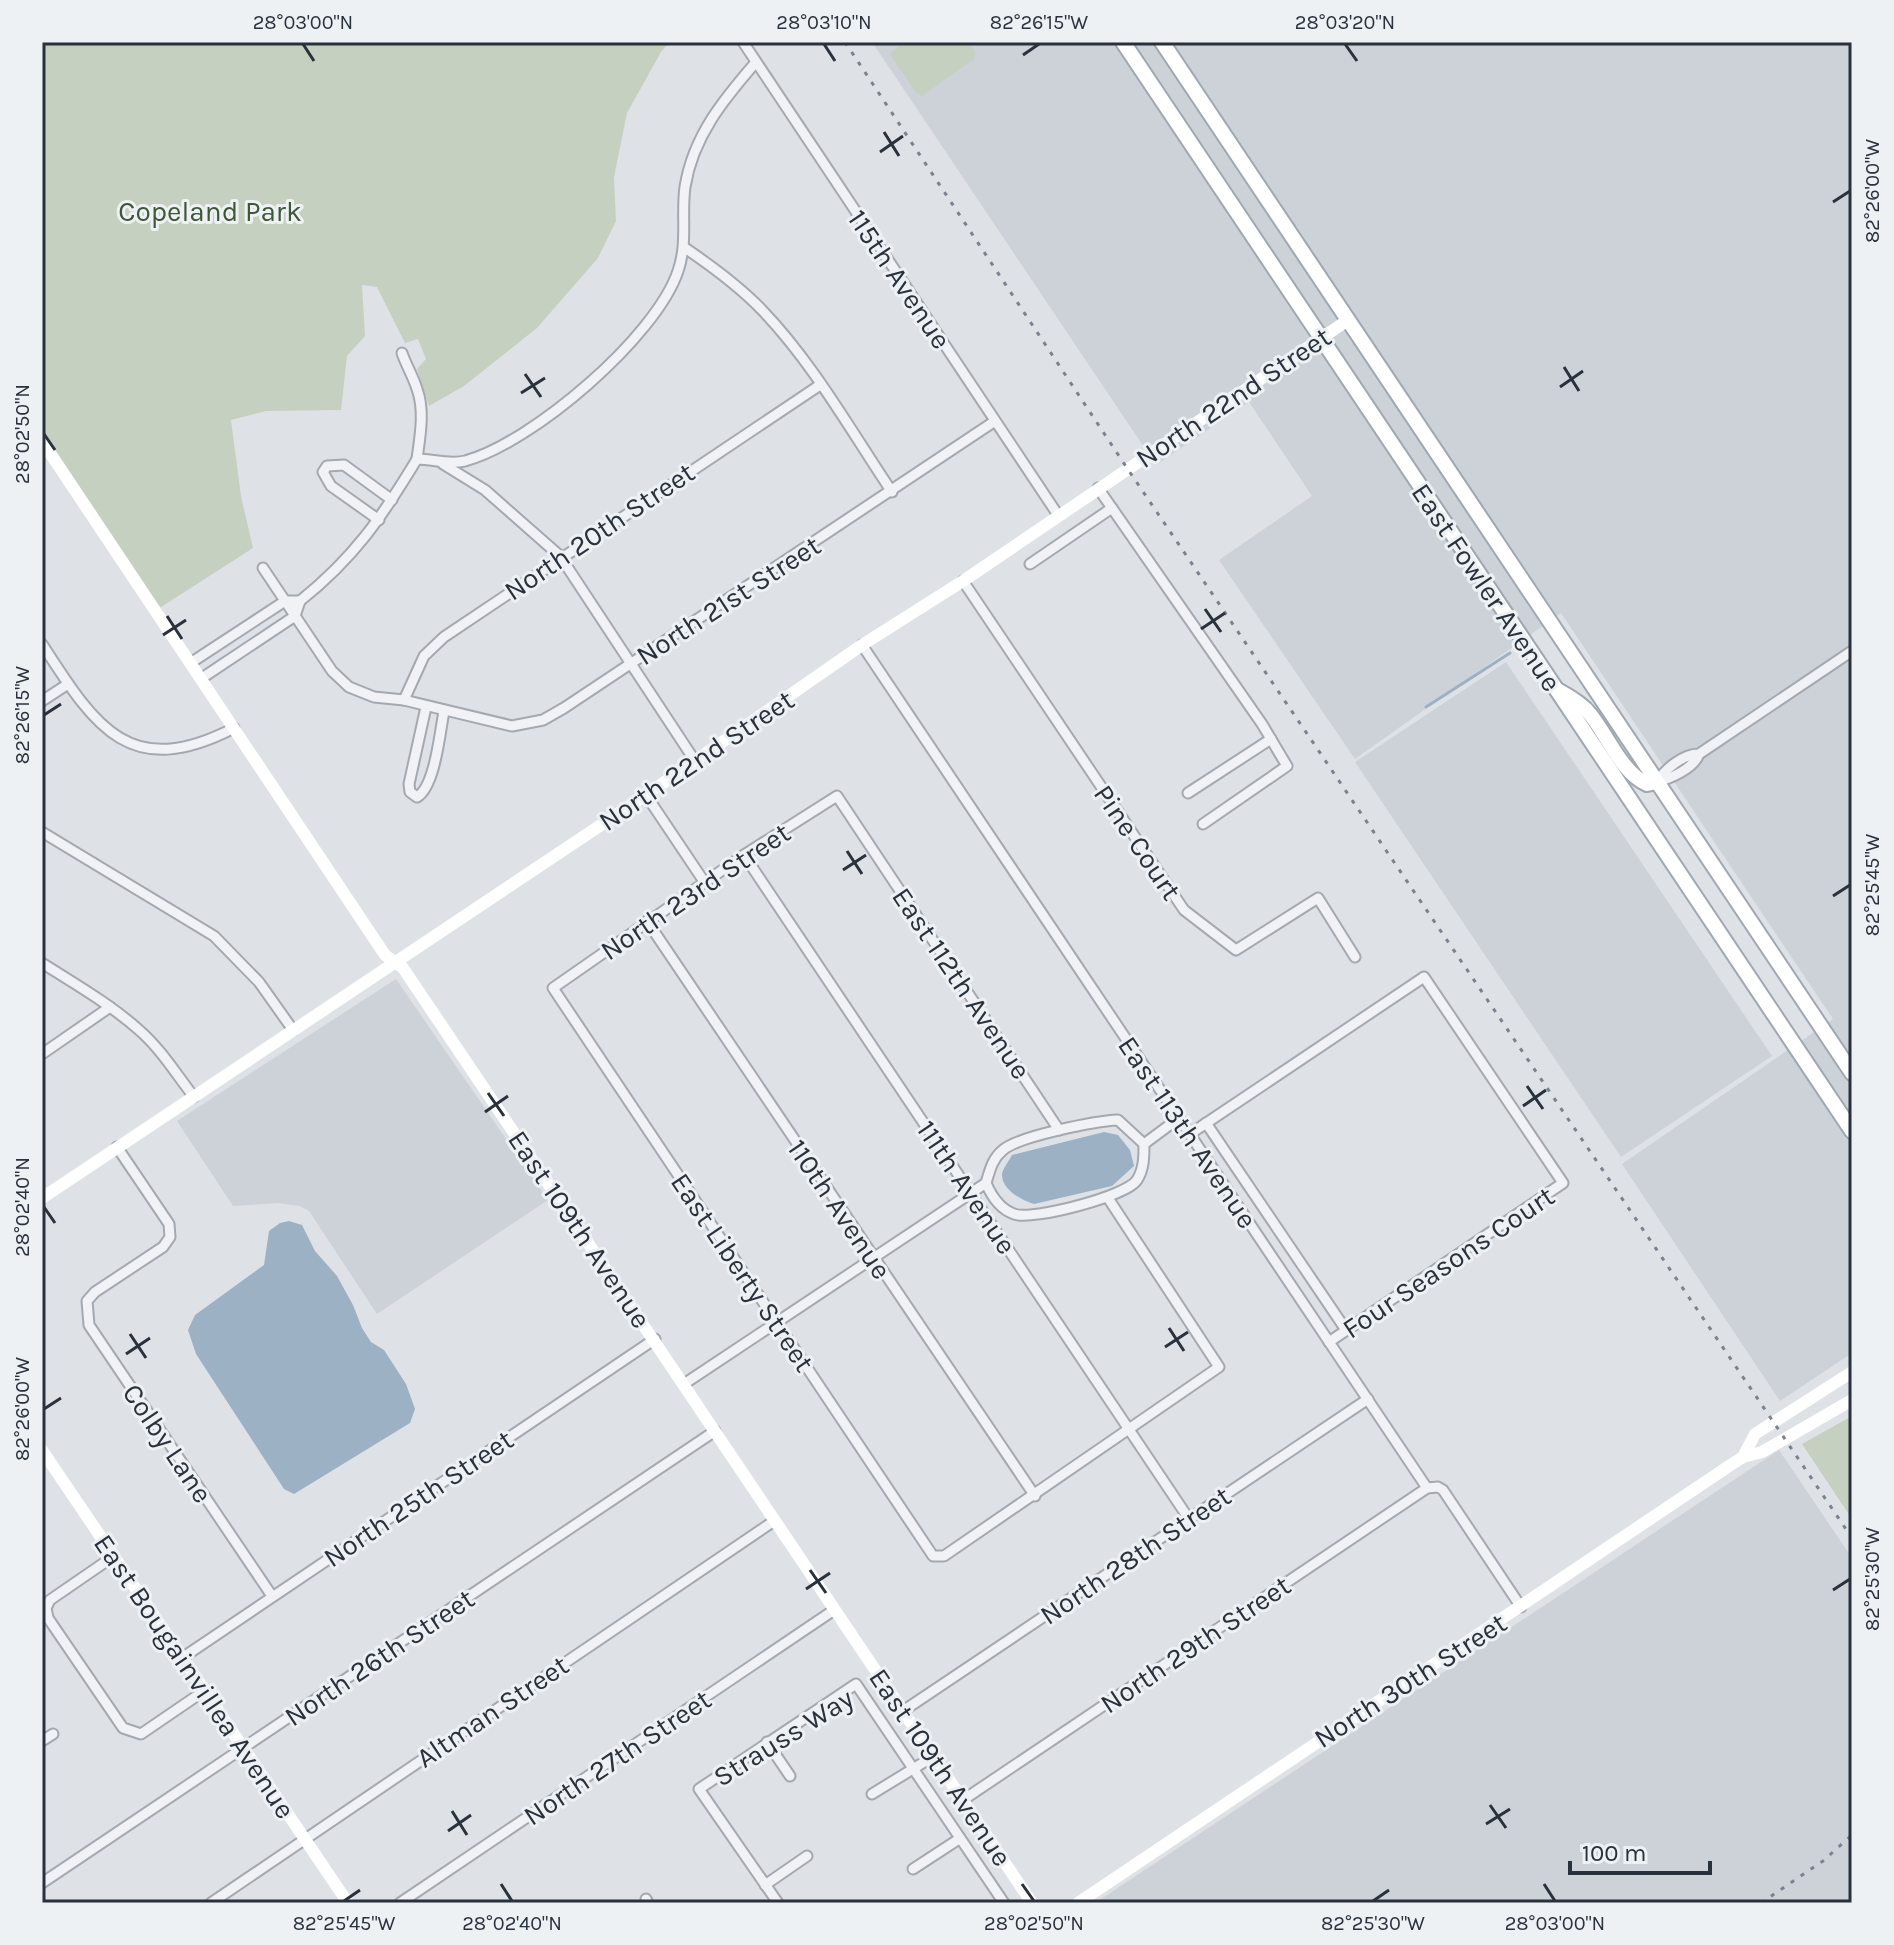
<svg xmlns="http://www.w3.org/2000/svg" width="1894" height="1945" font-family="Karla,sans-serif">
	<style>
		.built { fill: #cdd1d8 }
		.green { fill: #c5d0c0 }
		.water { fill: #9cb1c4 }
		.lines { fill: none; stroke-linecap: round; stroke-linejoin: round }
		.stream { stroke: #9cb1c4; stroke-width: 3 }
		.street-casing { stroke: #a4a9b0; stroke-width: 13 }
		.primary-casing { stroke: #9fa7b1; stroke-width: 18 }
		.street { stroke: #f1f2f5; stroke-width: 9 }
		.secondary { stroke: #fff; stroke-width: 12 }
		.primary { stroke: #fff; stroke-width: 14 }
		.rail { stroke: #79828f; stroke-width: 3; stroke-dasharray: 4 8; stroke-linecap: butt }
		.ticks { fill: none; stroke: #29313c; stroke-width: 3 }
		.labels { text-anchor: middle; stroke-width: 6; stroke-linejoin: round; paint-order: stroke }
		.park-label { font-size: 28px; fill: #3e5737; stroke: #eef1f4 }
		.street-label { font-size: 28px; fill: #29313c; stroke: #eef1f4 }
		.neatline { fill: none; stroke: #29313c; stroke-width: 3 }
		.ticks-label { font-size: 20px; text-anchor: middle; fill: #29313c }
	</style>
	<rect width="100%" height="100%" fill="#dee2e7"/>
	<g class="built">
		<polygon points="872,42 1852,42 1852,1353 1780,1401 1622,1164 1833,1019 1561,613 1355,759 1219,560 1312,496 1249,402 1156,465"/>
		<polygon points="1506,662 1772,1056 1621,1157 1355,762"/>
		<polygon points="396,979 548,1200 377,1314 309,1211 300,1206 278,1203 233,1206 177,1121"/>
		<polygon points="1779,1450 1852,1558 1852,1903 1095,1903"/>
	</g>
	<g class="green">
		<polygon points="42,42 670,42 661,52 627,113 614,177 616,221 598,258 537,328 464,386 429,406 417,369 426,359 418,339 405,343 377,287 362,285 365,336 347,356 341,410 266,411 231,420 241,496 253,548 158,609 42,433"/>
		<polygon points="904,42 969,42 975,52 974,59 922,96 915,91 890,54"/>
		<polygon points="1852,1416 1852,1519 1802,1444"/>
	</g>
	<g class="water">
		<path d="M1104,1132l14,3 12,15 4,16 -22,20 -78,18c-12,-3 -33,-15 -32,-30 1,-6 7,-13 10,-19z"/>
		<polygon points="289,1221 302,1225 315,1251 337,1276 353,1305 362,1328 371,1342 384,1350 406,1384 415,1409 410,1423 294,1494 284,1489 196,1354 188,1330 195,1315 264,1265 269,1231 280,1223"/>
	</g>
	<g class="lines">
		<polyline class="stream" points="1426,707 1510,653"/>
		<defs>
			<g id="street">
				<polyline points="743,42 1058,515"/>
				<path d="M685,248c28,19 54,38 77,62 51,53 89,121 130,182"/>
				<path d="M402,353c4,12 11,23 15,36 8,22 3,47 0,70"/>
				<polyline points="443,464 485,490 560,556 695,761"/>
				<polyline points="1098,488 1262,724 1287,766 1203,824"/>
				<polyline points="379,520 331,486 323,472 327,466 344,465 392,500"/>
				<polyline points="1030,564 1112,508"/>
				<polyline points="263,568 332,671 349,687 374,697 404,700 512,726 543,720 564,708 995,421"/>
				<polyline points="963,581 1184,910 1236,950 1318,898 1355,957"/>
				<path d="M300,601c54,-43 82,-84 117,-142 17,0 31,6 48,2 67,-18 191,-124 213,-190 10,-29 3,-56 7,-84 8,-51 39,-88 71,-125"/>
				<path d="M42,644c53,82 87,138 192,84"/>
				<polyline points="862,645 1427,1488"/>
				<polyline points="192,662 285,601 300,601 295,616 202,678"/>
				<polyline points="404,700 424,656 444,637 820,385"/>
				<polyline points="42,701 68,684"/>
				<path d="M426,707l-17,77 1,8 7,5c18,-10 23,-65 27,-86"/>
				<path d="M1657,782c8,-13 26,-28 42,-28l153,-103"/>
				<path d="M1657,782c15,-4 37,-14 42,-28"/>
				<polyline points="1188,793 1271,739"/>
				<polyline points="646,795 705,883"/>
				<polyline points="42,832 214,936 259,982 293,1030"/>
				<polyline points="744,855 1189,1519"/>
				<polyline points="647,921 1035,1496"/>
				<path d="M42,963c33,21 68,41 97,67 22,19 37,44 55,67"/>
				<polyline points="42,1054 110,1007"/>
				<polyline points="1206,1123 1346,1330"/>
				<polyline points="1059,1130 837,796 744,855 553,988 933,1556 944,1556 1219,1367 1108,1198"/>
				<polyline points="1190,1134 1424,977 1563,1183 1329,1342"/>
				<polyline points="117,1147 169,1224 170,1237 163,1247 95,1292 87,1301 89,1325 272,1596"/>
				<path d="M986,1183c5,12 14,26 28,31 18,7 113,-18 123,-34 7,-11 7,-23 7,-36l35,-26"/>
				<path d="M684,1384l302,-201c4,-13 6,-24 17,-33 16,-14 93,-29 115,-30l26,24"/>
				<polyline points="1427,1488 1438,1487 1443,1490 1521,1607"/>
				<polyline points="114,1556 50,1600 46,1608 48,1618 123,1728 141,1734 204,1691"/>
				<polyline points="182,1658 655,1339"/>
				<polyline points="903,1711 1368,1399"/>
				<polyline points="42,1741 53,1734"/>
				<polyline points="767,1742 790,1776"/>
				<polyline points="872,1794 934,1756"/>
				<polyline points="963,1800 1427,1488"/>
				<polyline points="913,1869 959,1839"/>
				<polyline points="42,1883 715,1431"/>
				<polyline points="765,1885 807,1856"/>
				<polyline points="646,1899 648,1903"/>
				<polyline points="211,1903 774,1521"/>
				<polyline points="400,1903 834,1610"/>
				<polyline points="778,1903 699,1789 856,1684 1004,1903"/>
			</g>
			<g id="primary">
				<polyline points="1123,42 1852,1131"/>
				<polyline points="1162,42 1852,1073"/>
				<path d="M1559,691c11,6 23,13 31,23 18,22 31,58 57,70l10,-2"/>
			</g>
		</defs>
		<use href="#street" class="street-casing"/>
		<use href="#primary" class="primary-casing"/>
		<use href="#street" class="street"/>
		<g class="secondary">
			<path d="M42,441l343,514 18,13c211,311 419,624 629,935"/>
			<polyline points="42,1198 646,795 862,645 963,581 1348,320"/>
			<polyline points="42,1450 348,1903"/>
			<polyline points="1743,1457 1755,1434 1852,1372"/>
			<polyline points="1078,1903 1732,1464 1743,1457 1762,1452 1852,1400"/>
		</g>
		<use href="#primary" class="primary"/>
		<g class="rail">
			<polyline points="845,42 1127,468 1852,1538"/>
			<polyline points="1761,1903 1823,1861 1852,1835"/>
		</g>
	</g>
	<path class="ticks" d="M303,44l11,17M824,44l11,17M1345,44l12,17M1023,55l16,-11M884,132l15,24M880,152l23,-16M1833,202l17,-11M1564,367l15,24M525,374l16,23M1560,387l23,-16M521,393l24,-15M44,434l11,16M1205,609l16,23M167,616l15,23M1201,629l24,-16M163,635l23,-15M44,715l17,-11M847,851l15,23M843,870l23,-15M1833,896l17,-11M1527,1086l16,23M488,1093l16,23M1523,1106l23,-16M485,1112l23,-16M44,1207l11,16M1169,1328l15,23M130,1334l16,24M1165,1347l23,-15M126,1354l24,-16M44,1409l17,-11M810,1570l16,23M806,1589l24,-16M1833,1590l17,-11M1490,1805l16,23M452,1811l15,24M1486,1824l24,-15M448,1831l23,-16M501,1884l11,17M1022,1884l12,17M1544,1884l11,17M344,1901l16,-11M1373,1901l16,-11"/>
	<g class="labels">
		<g class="park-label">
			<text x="210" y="221">Copeland Park</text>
		</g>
		<g class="street-label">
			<text transform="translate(900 279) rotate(56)" y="10">115th Avenue</text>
			<text transform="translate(1233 397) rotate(-34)" y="10">North 22nd Street</text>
			<text transform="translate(599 531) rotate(-34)" y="10">North 20th Street</text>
			<text transform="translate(1487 587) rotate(56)" y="10">East Fowler Avenue</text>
			<text transform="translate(728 600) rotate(-33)" y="10">North 21st Street</text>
			<text transform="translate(696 760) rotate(-34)" y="10">North 22nd Street</text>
			<text transform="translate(1138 842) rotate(56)" y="10">Pine Court</text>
			<text transform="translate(695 891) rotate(-34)" y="10">North 23rd Street</text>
			<text transform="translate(962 983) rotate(56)" y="10">East 112th Avenue</text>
			<text transform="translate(1188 1132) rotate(56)" y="10">East 113th Avenue</text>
			<text transform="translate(967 1187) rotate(56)" y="10">111th Avenue</text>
			<text transform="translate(840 1209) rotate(56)" y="10">110th Avenue</text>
			<text transform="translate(580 1229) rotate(56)" y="10">East 109th Avenue</text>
			<text transform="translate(1448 1262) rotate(-34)" y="10">Four Seasons Court</text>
			<text transform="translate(743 1272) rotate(56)" y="10">East Liberty Street</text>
			<text transform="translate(168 1443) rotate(56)" y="10">Colby Lane</text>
			<text transform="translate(418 1498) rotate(-34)" y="10">North 25th Street</text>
			<text transform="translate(1135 1555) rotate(-34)" y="10">North 28th Street</text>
			<text transform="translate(1195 1644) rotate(-34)" y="10">North 29th Street</text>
			<text transform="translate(379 1657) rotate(-34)" y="10">North 26th Street</text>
			<text transform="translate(195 1676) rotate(56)" y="10">East Bougainvillea Avenue</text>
			<text transform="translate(1410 1680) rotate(-33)" y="10">North 30th Street</text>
			<text transform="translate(492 1711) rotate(-34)" y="10">Altman Street</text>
			<text transform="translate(783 1737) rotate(-32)" y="10">Strauss Way</text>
			<text transform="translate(617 1757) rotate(-34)" y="10">North 27th Street</text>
			<text transform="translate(941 1767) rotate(56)" y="10">East 109th Avenue</text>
		</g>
	</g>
	<rect width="1894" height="1945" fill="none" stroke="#eef1f4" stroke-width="88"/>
	<path d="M1570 1861v12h140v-12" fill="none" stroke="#29313c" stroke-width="4"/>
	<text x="1582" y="1861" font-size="24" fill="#29313c" stroke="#eef1f4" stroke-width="6" paint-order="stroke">100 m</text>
	<rect x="44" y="44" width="1806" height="1857" class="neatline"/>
	<g class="ticks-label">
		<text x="303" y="29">28°03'00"N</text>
		<text x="824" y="29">28°03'10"N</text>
		<text x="1039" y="29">82°26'15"W</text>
		<text x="1345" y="29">28°03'20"N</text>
		<text transform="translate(1872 191) rotate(-90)" y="7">82°26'00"W</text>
		<text transform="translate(22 434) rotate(-90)" y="7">28°02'50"N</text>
		<text transform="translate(22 715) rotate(-90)" y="7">82°26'15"W</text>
		<text transform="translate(1872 885) rotate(-90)" y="7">82°25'45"W</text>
		<text transform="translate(22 1207) rotate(-90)" y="7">28°02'40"N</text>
		<text transform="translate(22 1409) rotate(-90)" y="7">82°26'00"W</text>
		<text transform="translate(1872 1579) rotate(-90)" y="7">82°25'30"W</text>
		<text x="344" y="1930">82°25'45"W</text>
		<text x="512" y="1930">28°02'40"N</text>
		<text x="1034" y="1930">28°02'50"N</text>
		<text x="1373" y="1930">82°25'30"W</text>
		<text x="1555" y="1930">28°03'00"N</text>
	</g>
</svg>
